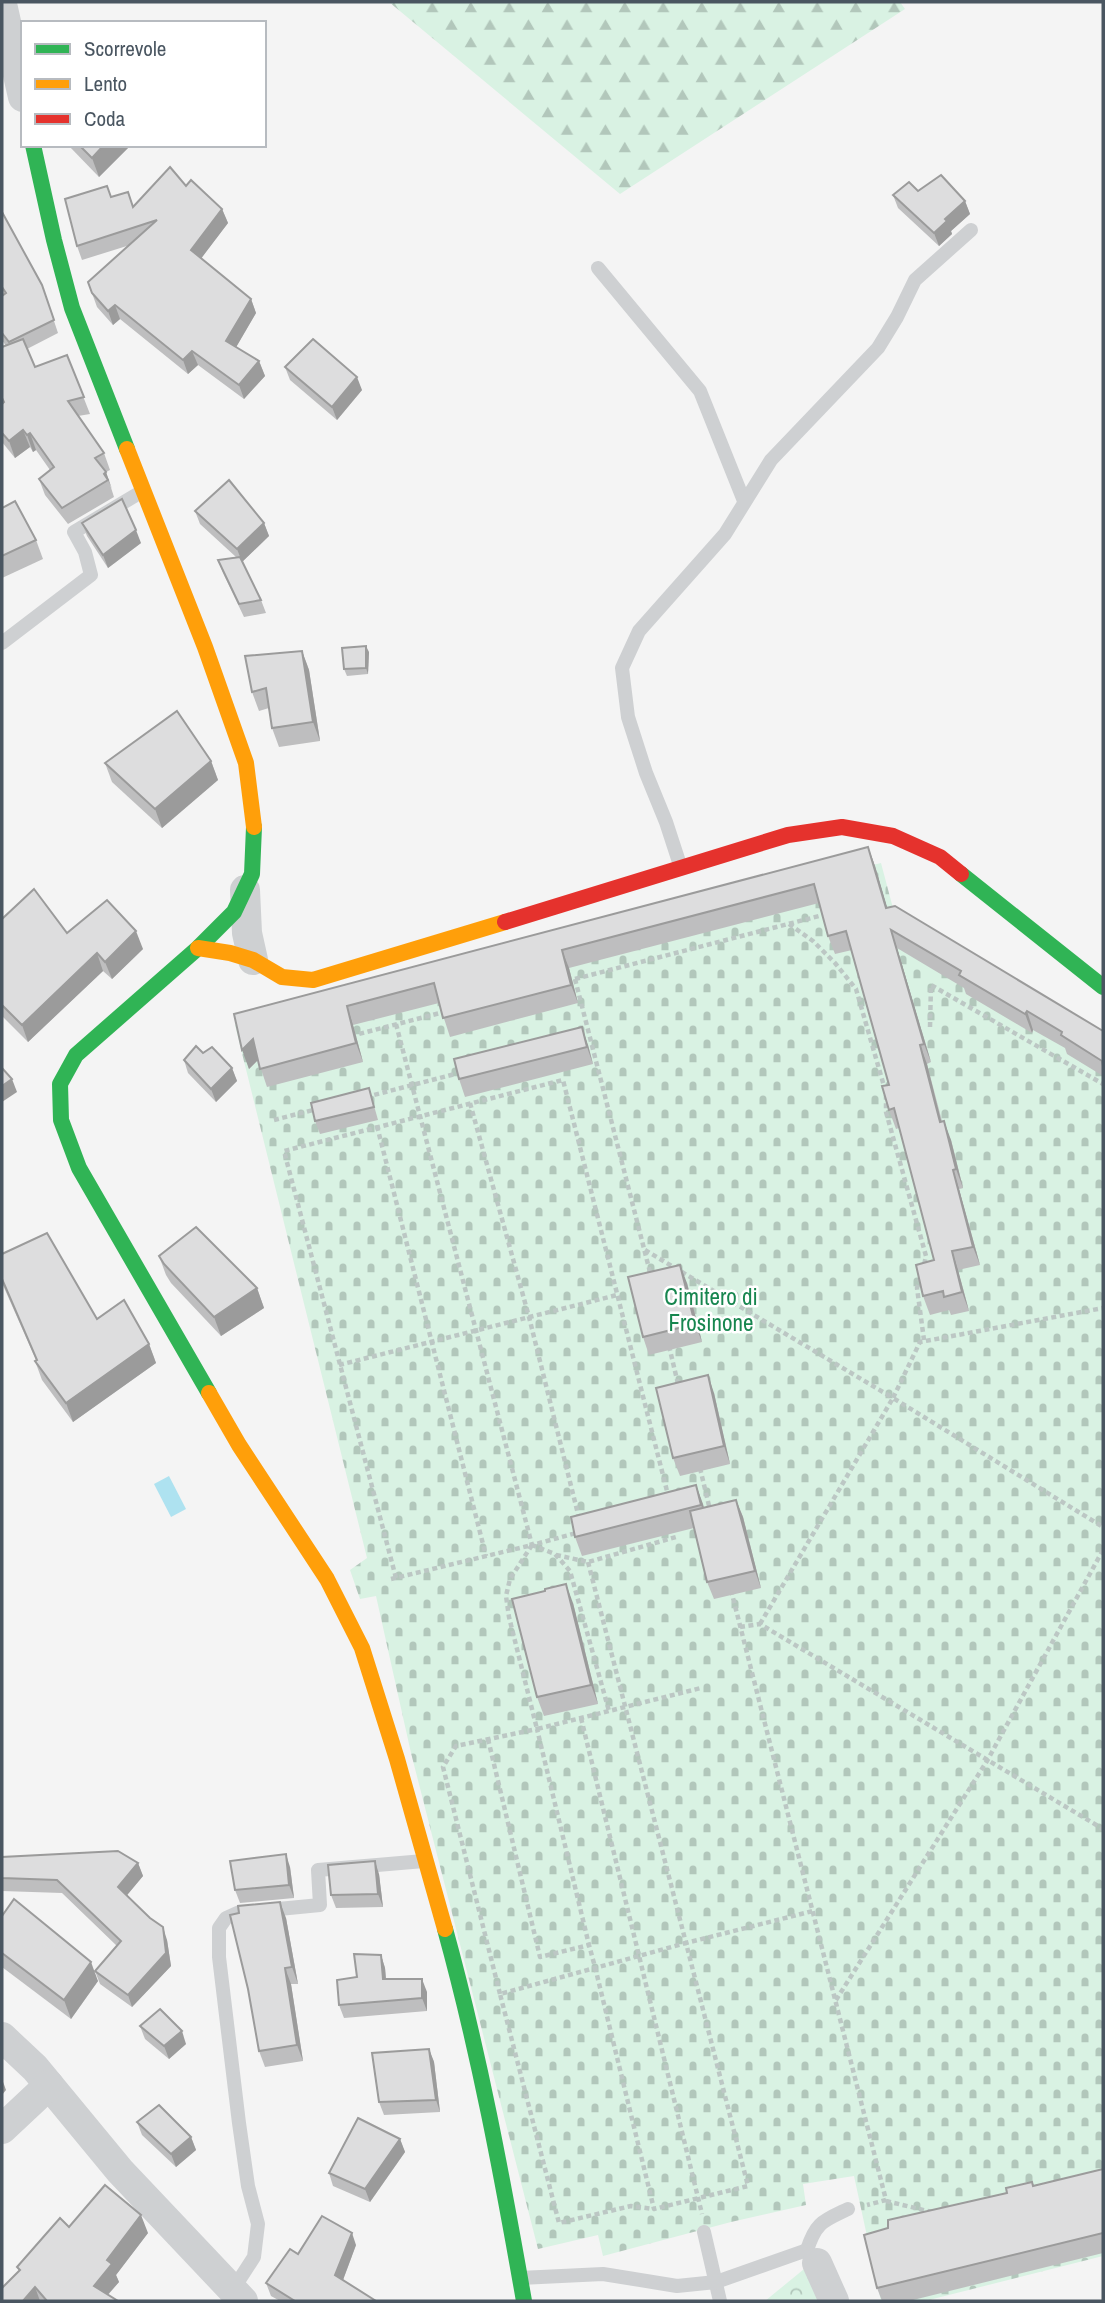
<svg xmlns="http://www.w3.org/2000/svg" width="1105" height="2303" font-family="'Archivo Narrow',sans-serif">
	<style>
		.forest { fill: url(#forest-firs) }
		.cemetery { fill: url(#cemetery-stones) }
		.park { fill: url(#park-crowns) }
		.water { fill: #aee2f0 }
		.lines { fill: none; stroke-linecap: round; stroke-linejoin: round }
		.path { stroke: #bcc7c4; stroke-width: 4.5; stroke-dasharray: 5 3.5; stroke-linecap: butt }
		.lane { stroke: #ced0d2; stroke-width: 14 }
		.street { stroke: #ced0d2; stroke-width: 30 }
		.fast { stroke: #30b455; stroke-width: 16 }
		.slow { stroke: #ff9f0a; stroke-width: 16 }
		.jam { stroke: #e5322d; stroke-width: 16 }
		.wall { fill: #bebebf }
		.shaded-wall { fill: #9b9b9b }
		.building { fill: #ddddde; stroke: #9b9b9b; stroke-width: 2 }
		.labels { text-anchor: middle; stroke-width: 5; stroke-linejoin: round; paint-order: stroke }
		.park-label { font-size: 23px; fill: #17864f; stroke: #fff }
	</style>
	<defs>
		<pattern id="forest-firs" width="22" height="20" patternUnits="userSpaceOnUse" patternTransform="scale(1.75)"><rect width="22" height="20" fill="#d9f2e3"/><path d="M5 1l3.5 6h-7zM16 11l3.5 6h-7z" fill="#b2c7bb"/></pattern>
		<pattern id="cemetery-stones" width="16" height="16" patternUnits="userSpaceOnUse" patternTransform="scale(1.75)"><rect width="16" height="16" fill="#d9f2e3"/><path d="M2 7V4a2 2 0 0 1 4 0v3zM10 15v-3a2 2 0 0 1 4 0v3z" fill="#b2c7bb"/></pattern>
		<pattern id="park-crowns" width="20" height="18" patternUnits="userSpaceOnUse" patternTransform="scale(1.75)"><rect width="20" height="18" fill="#d9f2e3"/><path d="M2 6a3 3 0 1 1 6 0M12 15a3 3 0 1 1 6 0" fill="none" stroke="#b2c7bb"/></pattern>
	</defs>
	<rect width="100%" height="100%" fill="#f4f4f4"/>
	<polygon class="forest" points="389,2 900,2 905,9 620,194"/>
	<polygon class="cemetery" points="881,863 898,927 1103,1042 1103,2256 925,2301 881,2301 854,2176 803,2184 806,2205 731,2222 603,2256 598,2235 538,2249 411,1753 376,1596 360,1599 350,1570 367,1558 235,1025"/>
	<polygon class="park" points="809,2265 826,2301 765,2301"/>
	<polygon class="water" points="169,1476 186,1509 171,1517 154,1484"/>
	<g class="lines">
		<g class="path">
			<polyline points="789,924 813,941 835,963 856,989 886,1093 886,1112 926,1256 924,1265"/>
			<polyline points="575,979 651,1276"/>
			<polyline points="575,979 827,914"/>
			<polyline points="396,1024 532,1545 580,1532"/>
			<polyline points="930,1027 931,985 1103,1084"/>
			<polyline points="351,1036 448,1011"/>
			<polyline points="366,1097 463,1072"/>
			<polyline points="470,1103 529,1317 579,1518"/>
			<polyline points="274,1120 317,1109"/>
			<polyline points="377,1126 486,1556"/>
			<polyline points="645,1250 893,1398 920,1342 1103,1308"/>
			<polyline points="921,1277 917,1288 924,1340"/>
			<polyline points="669,1346 679,1388"/>
			<polyline points="339,1365 617,1295"/>
			<polyline points="700,1468 710,1510"/>
			<polyline points="532,1545 510,1579 506,1596 509,1617 537,1729 701,1688"/>
			<polyline points="556,1555 588,1562 676,1537"/>
			<polyline points="588,1562 686,1943 813,1911"/>
			<polyline points="396,1578 284,1151 563,1080 668,1495"/>
			<polyline points="391,1579 532,1545 555,1554 570,1571 609,1711"/>
			<polyline points="731,1590 886,2200 867,2205"/>
			<polyline points="760,1624 893,1398 1103,1527"/>
			<polyline points="740,1627 760,1624 1103,1829"/>
			<polyline points="581,1718 702,2214"/>
			<polyline points="488,1739 540,1957 589,1945"/>
			<polyline points="500,1994 443,1767 456,1746 537,1729 589,1945 595,1967 654,2209 748,2186 686,1943 500,1994 559,2223 631,2206 654,2209"/>
			<polyline points="836,2000 987,1761 1103,1550"/>
			<polyline points="886,2201 932,2212"/>
		</g>
		<g class="lane">
			<polyline points="598,268 700,391 744,501"/>
			<polyline points="2,643 91,575 85,552 74,532 141,492"/>
			<polyline points="681,868 666,822 646,773 628,717 622,668 639,631 725,534 771,460 878,348 897,317 915,280 971,230"/>
			<polyline points="704,2232 720,2301"/>
			<path d="M807,2250c9,-28 16,-29 41,-41"/>
			<polyline points="520,2278 603,2274 677,2286 716,2282 807,2250 817,2263"/>
			<polyline points="232,2291 254,2257 258,2224 248,2186 239,2123 219,1957 219,1928 226,1918 237,1913 320,1905 318,1870 424,1861"/>
		</g>
		<g class="street">
			<polyline points="2,4 23,97"/>
			<polyline points="245,890 247,933 253,960"/>
			<polyline points="2,2037 35,2068 120,2171 243,2301"/>
			<polyline points="2,2129 49,2085"/>
			<polyline points="817,2263 834,2301"/>
		</g>
		<g class="fast">
			<polyline points="33,145 54,240 72,308 127,449"/>
			<polyline points="961,874 1103,987"/>
			<polyline points="209,1393 79,1168 61,1120 60,1084 76,1055 198,948 234,912 252,874 254,827"/>
			<path d="M445,1929c34,123 57,247 79,372"/>
		</g>
		<g class="slow">
			<polyline points="127,449 205,647 246,763 254,827"/>
			<polyline points="198,948 230,953 253,960 282,977 313,980 505,922"/>
			<polyline points="209,1393 239,1445 327,1579 362,1648 397,1759 445,1929"/>
		</g>
		<polyline class="jam" points="505,922 788,835 842,827 893,836 940,857 961,874"/>
	</g>
	<g class="wall">
		<polygon points="68,145 131,145 99,177"/>
		<polygon points="186,186 222,209 228,223 201,258 251,299 256,313 236,347 259,361 265,376 244,399 198,365 188,374 120,319 113,325 97,307 88,282 130,245 82,260 77,246 111,197 128,192 133,206"/>
		<polygon points="918,191 965,201 970,214 951,231 952,234 939,246 898,208 893,195"/>
		<polygon points="2,212 42,285 58,333 27,349 35,367 67,355 90,414 78,416 104,453 110,470 106,472 114,497 68,524 45,495 39,479 50,470 36,450 33,452 30,447 15,458 2,442 2,347 6,346 2,340 2,296 3,295 2,294"/>
		<polygon points="285,367 362,390 337,420 290,380"/>
		<polygon points="2,508 36,540 43,559 2,578"/>
		<polygon points="195,511 264,523 269,536 242,562 261,600 266,613 244,617 223,573 218,560 236,557 200,524"/>
		<polygon points="82,523 141,543 108,568 87,536"/>
		<polygon points="302,651 309,670 320,741 279,747 272,728 269,708 259,711 252,692"/>
		<polygon points="369,652 368,674 347,676 344,669"/>
		<polygon points="211,761 218,780 162,828 112,782 105,763"/>
		<polygon points="868,847 875,866 887,908 1103,1031 1103,1076 1067,1054 1065,1048 1033,1030 1032,1033 966,994 964,988 897,948 931,1062 927,1064 942,1121 951,1140 963,1188 959,1189 980,1265 958,1270 969,1311 951,1315 949,1310 930,1315 923,1296 934,1260 899,1128 896,1129 889,1110 889,1085 852,950 835,954 828,936 819,903 569,968 578,1003 450,1037 439,1003 353,1025 363,1062 267,1087 258,1060 249,1069 234,1014"/>
		<polygon points="2,919 67,933 143,949 112,979 103,971 28,1042 2,1016"/>
		<polygon points="588,1045 593,1064 465,1097 459,1079"/>
		<polygon points="203,1053 232,1068 237,1081 216,1102 188,1073 184,1060"/>
		<polygon points="369,1088 378,1120 320,1134 315,1121"/>
		<polygon points="2,1254 97,1319 149,1344 156,1363 73,1422 42,1380 35,1361 36,1360 2,1283"/>
		<polygon points="159,1256 257,1288 264,1308 221,1336 171,1283 166,1275"/>
		<polygon points="687,1283 702,1342 649,1355 643,1337"/>
		<polygon points="714,1393 730,1464 680,1476 673,1458"/>
		<polygon points="696,1485 704,1508 736,1500 743,1517 761,1588 714,1599 707,1582 694,1528 582,1556 575,1537"/>
		<polygon points="573,1603 598,1704 544,1716 537,1697"/>
		<polygon points="2,1857 138,1863 143,1876 127,1895 167,1940 171,1966 132,2007 100,1984 95,1971 117,1946 62,1893 2,1891"/>
		<polygon points="290,1867 294,1898 240,1903 235,1890"/>
		<polygon points="379,1874 383,1907 336,1908 331,1895"/>
		<polygon points="2,1916 98,1981 71,2019 2,1967"/>
		<polygon points="286,1918 298,1984 291,1984 303,2061 265,2067 259,2051"/>
		<polygon points="381,1955 385,1968 386,1979 427,1992 427,2011 344,2018 339,2005 357,1977"/>
		<polygon points="140,2026 186,2044 169,2059 145,2039"/>
		<polygon points="429,2049 434,2062 440,2112 384,2115 379,2102"/>
		<polygon points="137,2122 191,2137 196,2150 176,2167 142,2135"/>
		<polygon points="400,2139 405,2152 370,2202 333,2186 329,2173"/>
		<polygon points="1103,2169 1103,2253 909,2301 882,2301 877,2288 1007,2193"/>
		<polygon points="69,2227 148,2233 116,2275 119,2282 108,2295 118,2301 2,2301 19,2271 17,2267"/>
		<polygon points="356,2245 343,2280 376,2301 280,2301 271,2296 266,2283 298,2254"/>
	</g>
	<g class="shaded-wall">
		<polygon points="104,145 131,145 99,177 92,158"/>
		<polygon points="965,201 970,214 951,231 952,234 939,246 934,233 945,219"/>
		<polygon points="222,209 228,223 197,264 191,250"/>
		<polygon points="251,299 256,313 231,356 226,341"/>
		<polygon points="115,305 120,319 113,325 108,311"/>
		<polygon points="192,351 198,365 188,374 183,360"/>
		<polygon points="259,361 265,376 244,399 239,385"/>
		<polygon points="357,377 362,390 337,420 332,407"/>
		<polygon points="23,430 30,447 15,458 9,441"/>
		<polygon points="30,433 36,450 33,452 27,435"/>
		<polygon points="106,472 112,489 108,480 104,474"/>
		<polygon points="264,523 269,536 242,562 237,549"/>
		<polygon points="136,530 141,543 108,568 103,555"/>
		<polygon points="366,646 369,652 368,674 366,668"/>
		<polygon points="302,651 309,670 320,741 313,722"/>
		<polygon points="211,761 218,780 162,828 155,809"/>
		<polygon points="868,847 875,866 893,927 886,908"/>
		<polygon points="891,930 897,948 931,1062 924,1044"/>
		<polygon points="136,931 143,949 112,979 105,962"/>
		<polygon points="562,950 569,968 578,1003 571,985"/>
		<polygon points="97,953 103,971 28,1042 22,1025"/>
		<polygon points="347,1006 353,1025 363,1062 356,1043"/>
		<polygon points="1027,1011 1033,1030 1032,1033 1025,1014"/>
		<polygon points="582,1027 588,1045 593,1064 587,1047"/>
		<polygon points="253,1039 260,1058 249,1069 242,1050"/>
		<polygon points="920,1045 927,1064 946,1141 940,1122"/>
		<polygon points="232,1068 237,1081 216,1102 211,1089"/>
		<polygon points="12,1079 17,1092 2,1102 2,1086"/>
		<polygon points="944,1121 951,1140 963,1188 956,1169"/>
		<polygon points="953,1170 959,1189 980,1265 973,1247"/>
		<polygon points="952,1251 958,1270 969,1311 962,1292"/>
		<polygon points="680,1265 687,1283 702,1342 695,1324"/>
		<polygon points="257,1288 264,1308 221,1336 214,1317"/>
		<polygon points="149,1344 156,1363 73,1422 66,1403"/>
		<polygon points="708,1375 714,1393 730,1464 724,1446"/>
		<polygon points="696,1485 703,1504 708,1524 701,1505"/>
		<polygon points="736,1500 743,1517 761,1588 755,1571"/>
		<polygon points="566,1584 573,1603 598,1704 591,1685"/>
		<polygon points="286,1854 290,1867 294,1898 289,1885"/>
		<polygon points="375,1861 379,1874 383,1907 378,1894"/>
		<polygon points="138,1863 143,1876 123,1900 118,1887"/>
		<polygon points="280,1902 286,1918 298,1984 292,1967"/>
		<polygon points="163,1927 167,1940 171,1966 132,2007 128,1995"/>
		<polygon points="381,1955 385,1968 387,1992 383,1979"/>
		<polygon points="91,1962 98,1981 71,2019 64,2000"/>
		<polygon points="285,1968 291,1984 303,2061 297,2045"/>
		<polygon points="422,1979 427,1992 427,2011 422,1998"/>
		<polygon points="182,2031 186,2044 169,2059 164,2046"/>
		<polygon points="429,2049 434,2062 440,2112 436,2100"/>
		<polygon points="2,2079 6,2090 2,2095"/>
		<polygon points="191,2137 196,2150 176,2167 171,2154"/>
		<polygon points="400,2139 405,2152 370,2202 365,2189"/>
		<polygon points="141,2215 148,2233 116,2275 119,2282 102,2301 94,2286 107,2260"/>
		<polygon points="352,2233 356,2245 340,2288 335,2275"/>
		<polygon points="35,2287 40,2301 23,2301"/>
	</g>
	<g class="building">
		<polygon points="79,145 104,145 92,158"/>
		<polygon points="170,167 186,186 191,180 222,209 191,250 251,299 226,341 259,361 239,385 192,351 183,360 115,305 108,311 92,293 88,282 157,220 77,246 65,199 107,186 111,197 128,192 133,207"/>
		<polygon points="941,175 965,201 945,219 947,221 934,233 893,195 909,182 918,191"/>
		<polygon points="2,212 42,285 54,320 9,342 2,333 2,296 6,293 2,287"/>
		<polygon points="23,339 35,367 67,355 84,397 68,401 104,453 95,458 106,472 104,474 108,480 62,508 39,479 54,467 30,433 27,435 23,430 9,441 2,433 2,404 4,402 2,398 2,347"/>
		<polygon points="313,339 357,377 332,407 285,367"/>
		<polygon points="229,480 264,523 237,549 195,511"/>
		<polygon points="122,499 136,530 103,555 82,523"/>
		<polygon points="15,501 36,540 2,556 2,508"/>
		<polygon points="240,557 261,600 239,604 218,560"/>
		<polygon points="366,646 366,668 344,669 342,648"/>
		<polygon points="302,651 313,722 272,728 266,688 252,692 245,656"/>
		<polygon points="177,711 211,761 155,809 105,763"/>
		<polygon points="868,847 886,908 895,906 1103,1031 1103,1066 1102,1061 1061,1035 1062,1032 1027,1011 1025,1014 959,975 961,971 891,930 924,1044 920,1045 940,1122 944,1121 956,1169 953,1170 973,1247 952,1251 962,1292 944,1297 943,1291 923,1296 916,1265 934,1260 894,1108 889,1110 882,1086 889,1085 846,931 828,936 814,884 562,950 571,985 443,1018 434,983 347,1006 356,1043 260,1069 253,1039 242,1050 234,1014"/>
		<polygon points="34,889 67,933 107,900 136,931 105,962 97,953 22,1025 2,1005 2,919"/>
		<polygon points="582,1027 587,1047 459,1079 454,1059"/>
		<polygon points="196,1046 203,1053 212,1047 232,1068 211,1089 184,1060"/>
		<polygon points="2,1068 12,1079 2,1086"/>
		<polygon points="369,1088 374,1107 315,1121 311,1103"/>
		<polygon points="196,1227 257,1288 214,1317 164,1264 159,1256"/>
		<polygon points="47,1233 97,1319 124,1300 149,1344 66,1403 35,1361 37,1360 2,1279 2,1254"/>
		<polygon points="680,1265 695,1324 643,1337 628,1277"/>
		<polygon points="708,1375 724,1446 673,1458 656,1388"/>
		<polygon points="696,1485 701,1505 575,1537 571,1517"/>
		<polygon points="736,1500 755,1571 707,1582 690,1511"/>
		<polygon points="566,1584 591,1685 537,1697 512,1599 545,1591 545,1589"/>
		<polygon points="118,1851 138,1863 118,1887 150,1918 163,1927 166,1953 128,1995 95,1971 121,1941 57,1880 2,1878 2,1857"/>
		<polygon points="286,1854 289,1885 235,1890 230,1861"/>
		<polygon points="375,1861 378,1894 331,1895 328,1865"/>
		<polygon points="14,1899 91,1962 64,2000 2,1953 2,1916"/>
		<polygon points="280,1902 292,1967 285,1968 297,2045 259,2051 248,1989 230,1915 239,1913 238,1906"/>
		<polygon points="354,1954 381,1955 383,1979 422,1979 422,1998 339,2005 337,1980 357,1977"/>
		<polygon points="160,2009 182,2031 164,2046 140,2026"/>
		<polygon points="429,2049 436,2100 379,2102 372,2053"/>
		<polygon points="159,2105 191,2137 171,2154 137,2122"/>
		<polygon points="358,2118 400,2139 365,2189 329,2173"/>
		<polygon points="1103,2169 1103,2233 877,2288 864,2235 888,2228 888,2220 1007,2193 1006,2188 1032,2182 1033,2186"/>
		<polygon points="105,2185 141,2215 107,2260 112,2264 94,2286 118,2301 47,2301 35,2287 23,2301 2,2301 2,2288 20,2270 17,2267 60,2218 69,2227"/>
		<polygon points="322,2216 352,2233 335,2275 376,2301 295,2301 266,2283 290,2249 298,2254"/>
	</g>
	<g class="labels">
		<g class="park-label">
			<text x="711" y="1305">Cimitero di<tspan x="711" dy="26">Frosinone</tspan></text>
		</g>
	</g>
	<rect width="1105" height="2303" fill="none" stroke="#4a5661" stroke-width="7"/>
	<rect x="21" y="21" width="245" height="126" fill="#ffffff" stroke="#b7bbc0" stroke-width="2"/>
	<rect x="35" y="44" width="35" height="10" fill="#30b455" stroke="#b7bbc0" stroke-width="2"/>
	<text x="84" y="56" font-size="21" fill="#4a5661">Scorrevole</text>
	<rect x="35" y="79" width="35" height="10" fill="#ff9f0a" stroke="#b7bbc0" stroke-width="2"/>
	<text x="84" y="91" font-size="21" fill="#4a5661">Lento</text>
	<rect x="35" y="114" width="35" height="10" fill="#e5322d" stroke="#b7bbc0" stroke-width="2"/>
	<text x="84" y="126" font-size="21" fill="#4a5661">Coda</text>
</svg>
